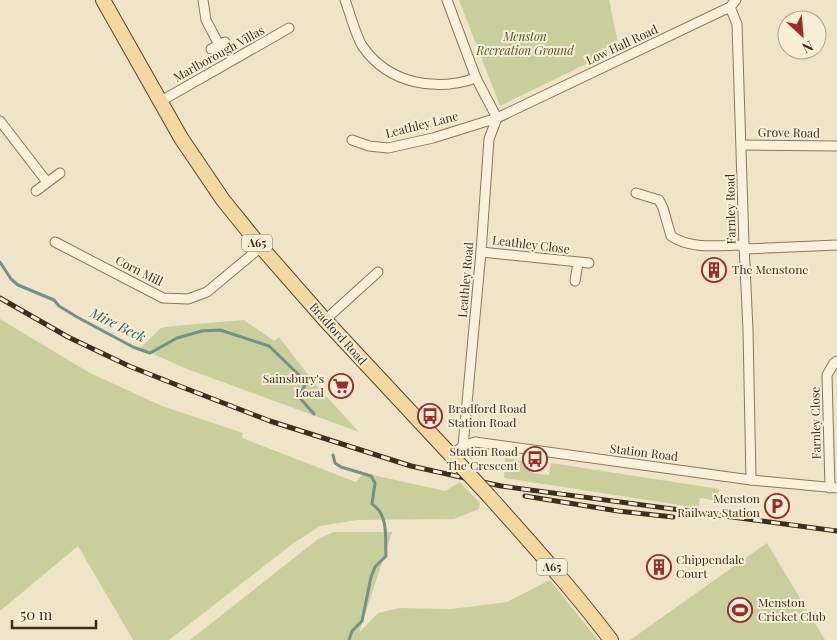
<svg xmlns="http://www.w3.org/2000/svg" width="837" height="640" font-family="'Playfair Display',serif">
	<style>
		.green { fill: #c9cf9b }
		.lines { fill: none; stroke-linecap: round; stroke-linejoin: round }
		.stream { stroke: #6f938a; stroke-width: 3 }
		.minor-casing { stroke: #8d765c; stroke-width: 11 }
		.primary-casing { stroke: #5b4430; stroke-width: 16 }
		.minor { stroke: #faf1dc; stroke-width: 9 }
		.primary { stroke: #f3d9a0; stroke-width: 14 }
		.rail-casing { stroke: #3d2e20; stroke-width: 5 }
		.rail { stroke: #f7eed8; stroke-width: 3; stroke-dasharray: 9; stroke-linecap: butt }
		.primary-bridge-casing { stroke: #5b4430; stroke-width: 16; stroke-linecap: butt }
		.primary-bridge { stroke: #f3d9a0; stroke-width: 14 }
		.labels { text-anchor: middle; stroke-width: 4; stroke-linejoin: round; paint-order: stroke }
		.shield { fill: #f7eed8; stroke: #756857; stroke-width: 1 }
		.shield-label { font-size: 11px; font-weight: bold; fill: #3d2e20 }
		.park-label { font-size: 12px; font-style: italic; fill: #4d5a26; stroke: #f7eed8 }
		.street-label { font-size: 12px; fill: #3d2e20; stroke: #f7eed8 }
		.poi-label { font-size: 12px; fill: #3d2e20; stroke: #f7eed8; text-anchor: start }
		.water-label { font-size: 14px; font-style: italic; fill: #2f5d5a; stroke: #f7eed8 }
	</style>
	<rect width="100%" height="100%" fill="#f0e4c8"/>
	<g class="green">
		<polygon points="459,0 609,0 619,48 500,106"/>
		<polygon points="0,319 90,373 162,406 243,433 242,438 356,482 364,473 445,491 460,482 480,503 479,509 454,519 357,520 320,526 291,545 169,640 133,640 78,546 0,611"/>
		<polygon points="244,320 274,341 279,337 316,385 359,432 187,369 140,348 161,328 173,326"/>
		<polygon points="505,458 533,463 533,473 549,475 551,463 719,489 718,501 700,498 699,508 504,478"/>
		<polygon points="334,532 392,532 359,633 378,613 399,608 451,609 507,602 550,580 598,640 190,640 318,539"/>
		<polygon points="767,543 825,640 630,640"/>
	</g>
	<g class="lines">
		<g class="stream">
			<polyline points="0,262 11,279 18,285 54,300 59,306 77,317 133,347 150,353 177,338 202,331 220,330 269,346 299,375 305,385 299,397 314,414"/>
			<path d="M333,455l2,8 6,4 30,9 4,7 -3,21c17,11 13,34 14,52l-11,11 -4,10 -9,44 -10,10 -3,9"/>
		</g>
		<defs>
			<g id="minor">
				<polyline points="203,0 206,20 219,45"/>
				<path d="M345,0c5,13 11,37 18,47 26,37 73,45 113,31"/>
				<polyline points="447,0 476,78 497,118"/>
				<polyline points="736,0 730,7 737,24 744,245 748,330 751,480"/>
				<polyline points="211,49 225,42"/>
				<polyline points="161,101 289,28"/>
				<polyline points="0,121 47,182"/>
				<polyline points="352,140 369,146 388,148 433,138 497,118 730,7"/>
				<polyline points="742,145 837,146"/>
				<polyline points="36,191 60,173"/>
				<path d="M636,193l23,7 4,8 8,28c20,14 49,9 73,9"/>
				<polyline points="55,242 163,298 188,299 207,292 261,247"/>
				<polyline points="744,249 837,245"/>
				<polyline points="481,252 589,263"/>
				<polyline points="575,281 578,263"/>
				<polyline points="325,320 378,272"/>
				<polyline points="463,446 481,252 489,139 497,118"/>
				<polyline points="451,456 463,446 475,442 751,480 837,488"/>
				<polyline points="830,488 827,375 834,363 837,361"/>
			</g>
			<g id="primary">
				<polyline points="103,0 181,138 223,200 261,247 325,320 462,467"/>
				<path d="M489,496c42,47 84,94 122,144"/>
			</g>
		</defs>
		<use href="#minor" class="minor-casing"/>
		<use href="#primary" class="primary-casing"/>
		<use href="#minor" class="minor"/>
		<use href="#primary" class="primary"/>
		<defs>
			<g id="rail">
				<polyline points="0,298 68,337 129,366 182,387 270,421 411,466 501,486 837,531"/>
				<polyline points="525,496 618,511 673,517"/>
			</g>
		</defs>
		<use href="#rail" class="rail-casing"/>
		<use href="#rail" class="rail"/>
		<defs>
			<polyline id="primary-bridge" points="462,467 489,496"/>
		</defs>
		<use href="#primary-bridge" class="primary-bridge-casing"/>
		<use href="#primary-bridge" class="primary-bridge"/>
	</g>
	<defs>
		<symbol id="building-ring" viewBox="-11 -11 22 22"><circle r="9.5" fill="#f7eed8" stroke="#9e2a2b" stroke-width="1.5"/><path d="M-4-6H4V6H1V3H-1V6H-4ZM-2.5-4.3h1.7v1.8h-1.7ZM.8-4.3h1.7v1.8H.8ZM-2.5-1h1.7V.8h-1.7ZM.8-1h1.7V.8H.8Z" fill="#9e2a2b"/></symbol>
		<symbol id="supermarket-ring" viewBox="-11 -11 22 22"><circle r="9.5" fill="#f7eed8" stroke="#9e2a2b" stroke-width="1.5"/><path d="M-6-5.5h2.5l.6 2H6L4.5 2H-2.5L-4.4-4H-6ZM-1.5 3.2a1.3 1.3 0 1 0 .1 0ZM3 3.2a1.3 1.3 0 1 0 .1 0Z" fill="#9e2a2b"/></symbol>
		<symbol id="bus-ring" viewBox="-11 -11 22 22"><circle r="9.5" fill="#f7eed8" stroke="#9e2a2b" stroke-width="1.5"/><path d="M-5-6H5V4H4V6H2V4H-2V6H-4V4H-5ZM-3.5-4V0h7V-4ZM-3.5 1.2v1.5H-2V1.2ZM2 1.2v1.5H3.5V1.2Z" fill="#9e2a2b"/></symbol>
		<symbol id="parking-ring" viewBox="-11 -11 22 22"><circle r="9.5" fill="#f7eed8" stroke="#9e2a2b" stroke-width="1.5"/><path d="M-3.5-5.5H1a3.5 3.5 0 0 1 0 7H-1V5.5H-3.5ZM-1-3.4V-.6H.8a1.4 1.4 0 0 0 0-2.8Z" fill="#9e2a2b"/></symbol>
		<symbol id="stadium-ring" viewBox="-11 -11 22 22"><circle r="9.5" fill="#f7eed8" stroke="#9e2a2b" stroke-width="1.5"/><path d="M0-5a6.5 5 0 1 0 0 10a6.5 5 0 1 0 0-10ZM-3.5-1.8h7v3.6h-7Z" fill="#9e2a2b"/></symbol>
	</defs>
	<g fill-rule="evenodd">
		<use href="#building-ring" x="700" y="256" width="28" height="28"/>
		<use href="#supermarket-ring" x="327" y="372" width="28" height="28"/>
		<use href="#bus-ring" x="416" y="402" width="28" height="28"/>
		<use href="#bus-ring" x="521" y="445" width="28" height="28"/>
		<use href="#parking-ring" x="763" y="492" width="28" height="28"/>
		<use href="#building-ring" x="645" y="553" width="28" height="28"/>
		<use href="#stadium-ring" x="726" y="596" width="28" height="28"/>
	</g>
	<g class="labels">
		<g class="shield">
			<rect x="242" y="234.5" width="30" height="17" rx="4"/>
			<rect x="537" y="558.5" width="30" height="17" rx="4"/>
		</g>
		<g class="shield-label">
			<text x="257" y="247">A65</text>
			<text x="552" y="571">A65</text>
		</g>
		<g class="park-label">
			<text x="525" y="41">Menston<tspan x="525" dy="14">Recreation Ground</tspan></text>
		</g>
		<g class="street-label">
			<text transform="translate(622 45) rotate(-25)" y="4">Low Hall Road</text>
			<text transform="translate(219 54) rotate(-29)" y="4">Marlborough Villas</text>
			<text transform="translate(422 125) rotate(-14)" y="4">Leathley Lane</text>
			<text transform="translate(789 133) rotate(1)" y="4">Grove Road</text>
			<text transform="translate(731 209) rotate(-91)" y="4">Farnley Road</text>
			<text transform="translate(531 245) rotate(7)" y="4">Leathley Close</text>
			<text transform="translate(139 271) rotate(27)" y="4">Corn Mill</text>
			<text transform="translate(466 280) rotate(-85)" y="4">Leathley Road</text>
			<text transform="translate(338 334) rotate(48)" y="4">Bradford Road</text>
			<text transform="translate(816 423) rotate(-91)" y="4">Farnley Close</text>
			<text transform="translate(644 453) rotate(7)" y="4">Station Road</text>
		</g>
		<g class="poi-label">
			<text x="732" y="274">The Menstone</text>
			<text x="324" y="383" text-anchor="end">Sainsbury's<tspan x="324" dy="14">Local</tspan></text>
			<text x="448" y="413">Bradford Road<tspan x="448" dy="14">Station Road</tspan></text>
			<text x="518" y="456" text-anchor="end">Station Road<tspan x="518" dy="14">The Crescent</tspan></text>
			<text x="760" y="503" text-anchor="end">Menston<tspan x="760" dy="14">Railway Station</tspan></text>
			<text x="676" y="564">Chippendale<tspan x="676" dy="14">Court</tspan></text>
			<text x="758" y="607">Menston<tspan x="758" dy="14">Cricket Club</tspan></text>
		</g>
		<g class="water-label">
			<text transform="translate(118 325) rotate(26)" y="5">Mire Beck</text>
		</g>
	</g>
	<g transform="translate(802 35) rotate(154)"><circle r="24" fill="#f7eed8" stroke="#ada18e"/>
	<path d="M0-4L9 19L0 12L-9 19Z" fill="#9e2a2b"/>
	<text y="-8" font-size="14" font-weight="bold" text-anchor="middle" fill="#3d2e20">N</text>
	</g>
	<path d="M12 620v8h84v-8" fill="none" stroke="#3d2e20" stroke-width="2.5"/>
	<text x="20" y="620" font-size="15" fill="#3d2e20" stroke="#f7eed8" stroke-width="4" paint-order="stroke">50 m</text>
</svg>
